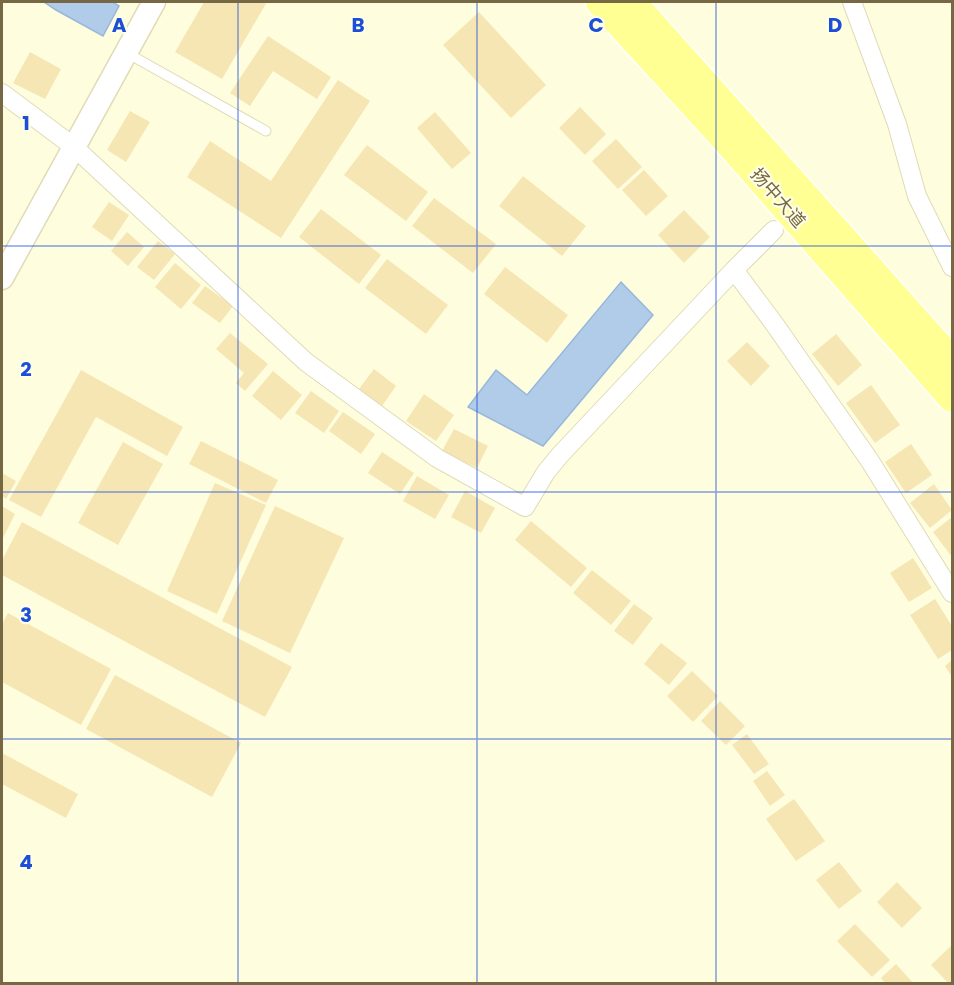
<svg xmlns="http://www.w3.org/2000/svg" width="954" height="985" font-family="Poppins,'Noto Sans SC',sans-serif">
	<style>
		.water { fill: #b1cce9; stroke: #97b7db; stroke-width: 1.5 }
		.building { fill: #f6e6b3 }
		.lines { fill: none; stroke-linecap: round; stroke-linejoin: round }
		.service-casing { stroke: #e0dab6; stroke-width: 11 }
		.minor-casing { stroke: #e0dab6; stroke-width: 20 }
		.tertiary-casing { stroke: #e0dab6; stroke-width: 25 }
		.primary-casing { stroke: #fff; stroke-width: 31 }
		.service { stroke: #fff; stroke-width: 9 }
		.minor { stroke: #fff; stroke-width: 18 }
		.tertiary { stroke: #fff; stroke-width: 22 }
		.primary { stroke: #ffff94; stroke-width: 28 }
		.grid { fill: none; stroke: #1d4ed8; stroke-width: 1.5; stroke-opacity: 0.55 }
		.labels { text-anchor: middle; stroke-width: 4.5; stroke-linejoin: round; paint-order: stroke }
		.street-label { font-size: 18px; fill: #766844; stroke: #fffee6 }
		.grid-label { font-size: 20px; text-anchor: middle; font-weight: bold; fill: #1d4ed8; stroke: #fffee6; stroke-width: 4.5; stroke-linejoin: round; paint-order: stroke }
	</style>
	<rect width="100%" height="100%" fill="#fefede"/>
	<g class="water">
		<polygon points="44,2 113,2 119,6 103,36 56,10"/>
		<polygon points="621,282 653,315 543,446 468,407 496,370 527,395"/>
	</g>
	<g class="building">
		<polygon points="204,2 267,2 222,79 175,52"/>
		<polygon points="479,12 546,85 511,118 443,45"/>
		<polygon points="268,36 331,77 317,99 273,71 250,106 230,93"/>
		<polygon points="30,52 61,69 45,99 13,83"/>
		<polygon points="338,80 370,101 281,238 187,177 210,141 271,181"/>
		<polygon points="580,107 606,134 585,155 559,128"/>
		<polygon points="130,111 150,122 126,162 107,150"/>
		<polygon points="435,112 471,153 452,169 417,128"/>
		<polygon points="616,139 642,167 618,189 592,161"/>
		<polygon points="367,145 428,192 406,221 344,175"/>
		<polygon points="644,170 668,196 646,216 622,190"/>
		<polygon points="523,176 586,226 562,256 499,206"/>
		<polygon points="434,198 496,244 473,273 412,226"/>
		<polygon points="109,202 129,215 112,241 92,227"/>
		<polygon points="321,209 381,255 359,284 299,237"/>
		<polygon points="684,210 710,237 684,263 658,235"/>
		<polygon points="127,232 144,247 128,266 111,251"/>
		<polygon points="158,241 175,254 154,280 137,267"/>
		<polygon points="387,259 448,305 426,334 365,288"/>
		<polygon points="175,263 201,285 181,309 155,287"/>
		<polygon points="505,267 568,315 547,343 484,294"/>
		<polygon points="205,286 233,306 220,323 192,303"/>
		<polygon points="230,333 268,364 245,391 236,383 244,373 216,349"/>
		<polygon points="836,334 862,365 838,386 812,354"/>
		<polygon points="747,342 770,366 751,386 727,361"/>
		<polygon points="374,369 396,386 382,406 359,389"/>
		<polygon points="81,370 183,427 167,456 96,417 41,517 9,500"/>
		<polygon points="273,371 302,395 281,420 252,396"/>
		<polygon points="871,385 900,425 875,443 846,403"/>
		<polygon points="311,391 339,411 324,433 295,413"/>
		<polygon points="424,394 454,415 436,441 406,421"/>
		<polygon points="343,412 375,434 361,454 329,431"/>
		<polygon points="454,429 488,446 477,468 442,451"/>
		<polygon points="201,441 278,480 266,503 189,464"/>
		<polygon points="123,442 163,464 118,545 78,523"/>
		<polygon points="911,444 932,475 906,493 885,462"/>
		<polygon points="382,452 414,473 400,494 368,473"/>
		<polygon points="2,473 16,481 6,499 2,496"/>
		<polygon points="417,476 449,495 435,519 403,501"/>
		<polygon points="215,483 266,505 217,614 167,591"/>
		<polygon points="934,484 952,510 930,528 910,503"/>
		<polygon points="465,491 495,508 481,533 451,517"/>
		<polygon points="2,506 15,514 2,540"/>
		<polygon points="275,506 344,538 290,653 222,621"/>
		<polygon points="952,517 952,557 933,532"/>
		<polygon points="531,521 587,568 571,587 515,540"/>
		<polygon points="22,522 292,667 265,717 2,575 2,560"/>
		<polygon points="913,558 932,588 909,602 890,573"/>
		<polygon points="592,570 631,601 611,625 573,593"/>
		<polygon points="935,599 952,626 952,650 938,659 910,615"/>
		<polygon points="634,604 653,618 633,645 614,631"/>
		<polygon points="8,613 111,669 81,725 2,682 2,624"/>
		<polygon points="661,643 687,663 669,685 644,664"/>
		<polygon points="952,660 952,677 945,666"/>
		<polygon points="692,671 718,696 693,722 667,696"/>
		<polygon points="115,675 241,743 212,797 86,729"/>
		<polygon points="720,701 745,726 726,745 701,721"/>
		<polygon points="747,734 769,764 754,774 732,745"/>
		<polygon points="2,753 78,794 66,818 2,784"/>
		<polygon points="767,771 785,795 770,806 753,781"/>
		<polygon points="794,799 825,841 796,861 766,819"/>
		<polygon points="839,862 862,891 839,909 816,880"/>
		<polygon points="897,882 922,908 902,928 877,902"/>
		<polygon points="855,924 890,960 872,977 837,941"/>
		<polygon points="952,945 952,984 949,984 931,965"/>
		<polygon points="896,964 914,984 886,984 881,978"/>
	</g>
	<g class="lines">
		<defs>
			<polyline id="service" points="127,53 266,131"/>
			<g id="minor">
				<polyline points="852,2 897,124 917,196 952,267"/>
				<polyline points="2,93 74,147 306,362 437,458 525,507 546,472 560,455 734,270 774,230"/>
				<polyline points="734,270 773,322 870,461 952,593"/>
			</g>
			<polyline id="tertiary" points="2,278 154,2"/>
			<g id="primary">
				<polyline points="600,2 735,150 952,398"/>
				<polyline points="632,2 952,361"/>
			</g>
		</defs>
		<use href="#service" class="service-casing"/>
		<use href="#minor" class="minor-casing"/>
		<use href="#tertiary" class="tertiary-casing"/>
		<use href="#primary" class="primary-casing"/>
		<use href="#service" class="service"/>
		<use href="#minor" class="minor"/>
		<use href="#tertiary" class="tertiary"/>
		<use href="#primary" class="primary"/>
	</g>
	<path class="grid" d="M238,2v982M477,2v982M716,2v982M2,246h950M2,492h950M2,739h950"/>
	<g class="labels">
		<g class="street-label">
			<text transform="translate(778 198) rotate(49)" y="6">扬中大道</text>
		</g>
	</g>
	<g class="grid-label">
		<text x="119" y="32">A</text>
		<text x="358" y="32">B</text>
		<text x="596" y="32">C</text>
		<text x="835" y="32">D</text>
		<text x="26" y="130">1</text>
		<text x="26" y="376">2</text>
		<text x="26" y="622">3</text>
		<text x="26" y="869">4</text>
	</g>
	<rect width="954" height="985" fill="none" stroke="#766844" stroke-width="6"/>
</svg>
